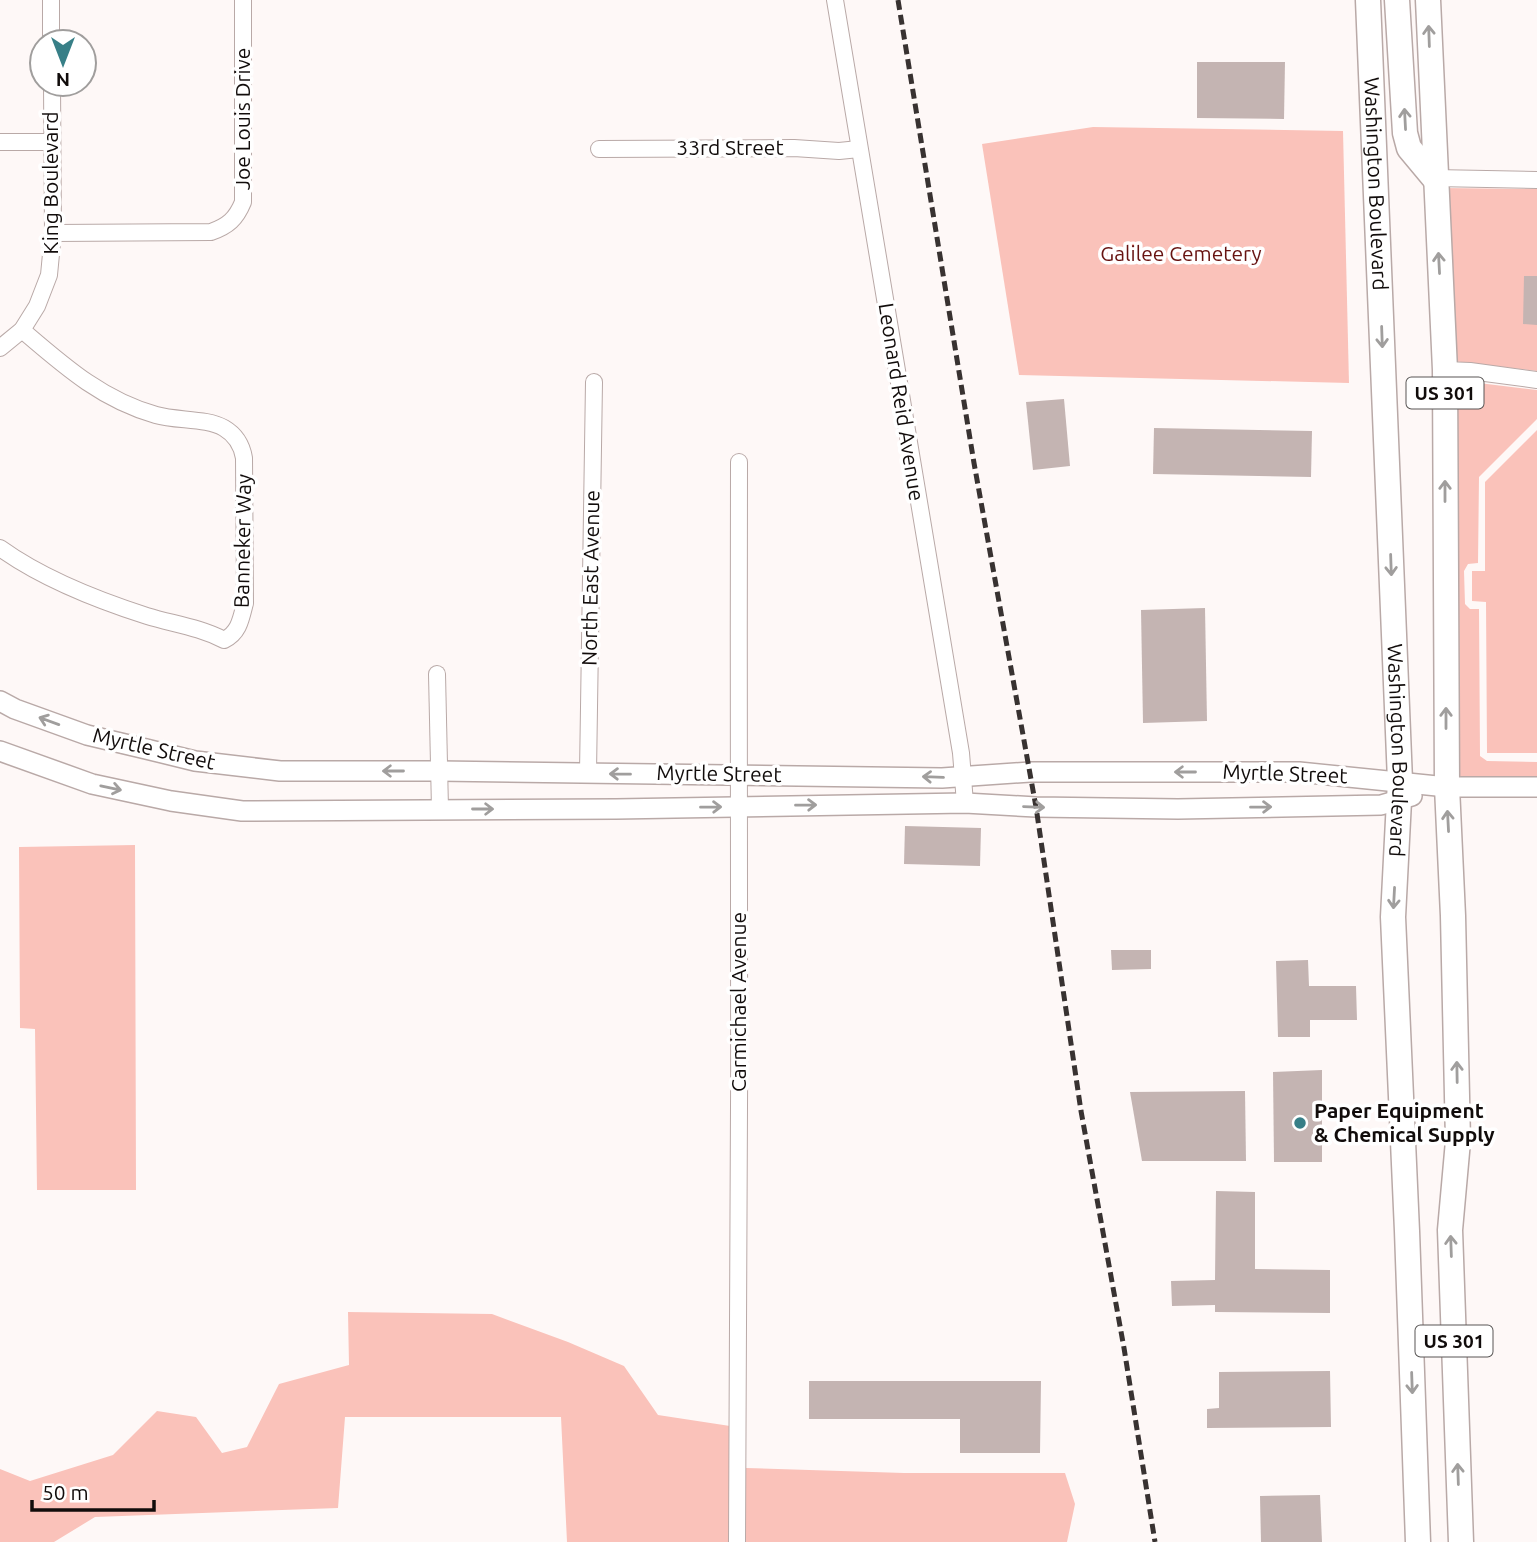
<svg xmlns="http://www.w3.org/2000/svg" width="1537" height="1542" font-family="Ubuntu,sans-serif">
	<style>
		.green { fill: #fac2ba }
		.building { fill: #c4b4b2 }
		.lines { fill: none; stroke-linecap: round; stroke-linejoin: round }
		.minor-casing { stroke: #b9a9a7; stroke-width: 18 }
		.tertiary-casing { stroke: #b9a9a7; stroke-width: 22 }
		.primary-casing { stroke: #b9a9a7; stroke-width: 27 }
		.minor { stroke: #fff; stroke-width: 16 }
		.tertiary { stroke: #fff; stroke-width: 19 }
		.primary { stroke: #fff; stroke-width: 24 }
		.rail { stroke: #383231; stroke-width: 5; stroke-dasharray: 10 5; stroke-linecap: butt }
		.oneway { stroke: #a09e9d }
		.poi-dot { fill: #377f87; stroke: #fff; stroke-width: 2.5 }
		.labels { text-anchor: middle; stroke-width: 7; stroke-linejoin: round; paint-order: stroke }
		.shield { fill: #fff; stroke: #585554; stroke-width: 2 }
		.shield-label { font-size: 19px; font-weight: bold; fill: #110c0b }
		.street-label { font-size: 21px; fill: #110c0b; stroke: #fff }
		.park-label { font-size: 21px; fill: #671311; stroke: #fff }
		.poi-label { font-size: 21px; font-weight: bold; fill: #110c0b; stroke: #fff; text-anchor: start }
	</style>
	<rect width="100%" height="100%" fill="#fef8f7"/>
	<g class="green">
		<polygon points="1093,127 1343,131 1349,383 1019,375 982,144"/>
		<polygon points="1443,188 1537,189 1537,371 1453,361"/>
		<polygon points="1454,380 1537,390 1537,419 1479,477 1478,563 1468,564 1464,571 1465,604 1470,609 1479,609 1480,756 1487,761 1537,762 1537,778 1455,777"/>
		<polygon points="1537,430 1537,753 1487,753 1486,602 1472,601 1472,571 1485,571 1485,482"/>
		<polygon points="135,845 136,1190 37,1190 35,1029 20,1028 19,847"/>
		<polygon points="348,1312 492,1314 568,1342 624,1366 658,1415 730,1426 729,1542 567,1542 561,1417 345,1417 338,1508 95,1517 54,1542 0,1542 0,1469 30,1481 113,1455 157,1411 196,1417 222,1453 247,1447 279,1384 349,1365"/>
		<polygon points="746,1468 904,1473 1065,1473 1075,1504 1067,1542 746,1542"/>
	</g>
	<g class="building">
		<polygon points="1197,62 1285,62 1284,119 1197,118"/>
		<polygon points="1524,276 1537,276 1537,325 1523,324"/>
		<polygon points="1064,399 1070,466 1033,470 1026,402"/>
		<polygon points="1154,428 1312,431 1311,477 1153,474"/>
		<polygon points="1205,608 1207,721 1143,723 1141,610"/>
		<polygon points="905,826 981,828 980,866 904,864"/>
		<polygon points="1111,950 1151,950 1151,969 1112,970"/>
		<polygon points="1308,960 1309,986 1356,986 1357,1020 1310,1020 1310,1037 1278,1037 1276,961"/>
		<polygon points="1322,1070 1322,1162 1274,1162 1273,1072"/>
		<polygon points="1245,1091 1246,1161 1142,1161 1130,1092"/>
		<polygon points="1216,1191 1255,1192 1255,1269 1330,1270 1330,1313 1215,1312 1215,1305 1172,1306 1171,1281 1215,1280"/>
		<polygon points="1330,1371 1331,1427 1207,1428 1207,1409 1219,1408 1219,1372"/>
		<polygon points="809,1381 1041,1381 1040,1453 960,1453 960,1419 809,1419"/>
		<polygon points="1320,1495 1322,1542 1261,1542 1260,1496"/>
	</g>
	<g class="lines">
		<defs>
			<g id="minor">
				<polyline points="51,0 51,42"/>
				<polyline points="835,0 961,753 965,803"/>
				<polyline points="0,142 52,142"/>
				<polyline points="599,149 794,148 839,151 859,149"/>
				<polyline points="1434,178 1537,180"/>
				<path d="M53,233l158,-1c17,-6 25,-13 32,-30v-202"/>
				<polyline points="0,348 22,330 37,306 49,275 53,233 52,84"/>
				<polyline points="1445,370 1470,371 1537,380"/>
				<path d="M0,548c43,31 97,52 147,68 26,8 52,11 77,24 15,-7 17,-21 21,-37l-1,-145c-2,-12 -8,-23 -20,-30 -17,-10 -47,-7 -68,-13 -54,-15 -92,-49 -134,-85"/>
				<polyline points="437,674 440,809"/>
				<polyline points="588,773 594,382"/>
				<path d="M737,1542c4,-360 1,-720 2,-1080"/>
			</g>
			<g id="tertiary">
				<polyline points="0,701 15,709 87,735 146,749 195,761 280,771 439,771 942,778 1030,772 1299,772 1447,787 1537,787"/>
				<polyline points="0,751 92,784 171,801 242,811 616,809 965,803 1036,807 1178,809 1381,805 1412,796"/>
			</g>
			<g id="primary">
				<path id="s1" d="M1368,0l32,781 -7,136 14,314 11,311"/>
				<polyline points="1397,0 1405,133 1409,148 1434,178"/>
				<polyline points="1428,0 1445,370 1447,787 1453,916 1458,1141 1450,1230 1461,1542"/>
			</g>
		</defs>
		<use href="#minor" class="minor-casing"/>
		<use href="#tertiary" class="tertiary-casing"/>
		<use href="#primary" class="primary-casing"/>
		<use href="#minor" class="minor"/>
		<use href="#tertiary" class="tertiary"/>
		<use href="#primary" class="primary"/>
		<polyline class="rail" points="898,0 974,463 1036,807 1081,1111 1124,1348 1155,1542"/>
	</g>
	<defs><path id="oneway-shaft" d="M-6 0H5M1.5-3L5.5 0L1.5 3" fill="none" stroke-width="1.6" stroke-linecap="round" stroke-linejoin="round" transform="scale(1.75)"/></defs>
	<g class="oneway">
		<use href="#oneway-shaft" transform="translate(1429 36) rotate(-92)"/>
		<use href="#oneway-shaft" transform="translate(1405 119) rotate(-93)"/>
		<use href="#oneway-shaft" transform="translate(1439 263) rotate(-93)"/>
		<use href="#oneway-shaft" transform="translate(1382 337) rotate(88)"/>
		<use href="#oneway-shaft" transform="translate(1445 491) rotate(-90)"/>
		<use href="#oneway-shaft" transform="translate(1391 565) rotate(88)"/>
		<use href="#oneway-shaft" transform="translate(1446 718) rotate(-90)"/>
		<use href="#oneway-shaft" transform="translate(49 721) rotate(-160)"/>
		<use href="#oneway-shaft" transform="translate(393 771) rotate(180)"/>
		<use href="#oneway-shaft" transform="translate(1185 772) rotate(-180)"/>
		<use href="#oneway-shaft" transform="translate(620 774) rotate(-179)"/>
		<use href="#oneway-shaft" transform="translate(933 777) rotate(-178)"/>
		<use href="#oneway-shaft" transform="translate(111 788) rotate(12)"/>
		<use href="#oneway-shaft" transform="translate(806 805) rotate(-1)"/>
		<use href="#oneway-shaft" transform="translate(711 807) rotate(-1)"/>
		<use href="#oneway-shaft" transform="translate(1034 807) rotate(2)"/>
		<use href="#oneway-shaft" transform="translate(1261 807) rotate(-1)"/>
		<use href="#oneway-shaft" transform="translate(483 809)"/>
		<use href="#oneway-shaft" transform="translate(1448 821) rotate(-93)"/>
		<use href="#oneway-shaft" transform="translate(1394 898) rotate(93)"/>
		<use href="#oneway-shaft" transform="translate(1457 1072) rotate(-91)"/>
		<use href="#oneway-shaft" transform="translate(1451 1246) rotate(-92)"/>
		<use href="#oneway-shaft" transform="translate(1412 1383) rotate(88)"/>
		<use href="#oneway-shaft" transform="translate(1458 1474) rotate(-92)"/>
	</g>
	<circle class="poi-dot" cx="1300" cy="1123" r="7"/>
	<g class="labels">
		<g class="shield">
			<rect x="1406.5" y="377.5" width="77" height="31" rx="5"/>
			<rect x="1415.5" y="1325.5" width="77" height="31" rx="5"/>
		</g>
		<g class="shield-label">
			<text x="1445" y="400">US 301</text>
			<text x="1454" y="1348">US 301</text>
		</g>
		<g class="street-label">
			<text transform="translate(243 119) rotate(-90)" y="7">Joe Louis Drive</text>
			<text x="730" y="155">33rd Street</text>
			<text transform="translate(51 183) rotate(-90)" y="7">King Boulevard</text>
			<text dy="7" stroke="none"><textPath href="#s1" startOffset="184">Washington Boulevard</textPath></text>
			<text transform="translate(901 402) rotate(81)" y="7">Leonard Reid Avenue</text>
			<text transform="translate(243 541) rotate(-89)" y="7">Banneker Way</text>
			<text transform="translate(591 578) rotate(-89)" y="7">North East Avenue</text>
			<text transform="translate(154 749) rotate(13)" y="7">Myrtle Street</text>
			<text dy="7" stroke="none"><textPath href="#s1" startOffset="751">Washington Boulevard</textPath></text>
			<text transform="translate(719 774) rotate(1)" y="7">Myrtle Street</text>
			<text transform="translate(1285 774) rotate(2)" y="7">Myrtle Street</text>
			<text transform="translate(739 1002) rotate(-90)" y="7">Carmichael Avenue</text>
		</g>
		<g class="park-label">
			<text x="1181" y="261">Galilee Cemetery</text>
		</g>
		<g class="poi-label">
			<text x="1314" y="1118">Paper Equipment<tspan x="1314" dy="24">&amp; Chemical Supply</tspan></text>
		</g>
	</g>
	<g transform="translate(63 63) rotate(180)"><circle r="33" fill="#ffffff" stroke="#a09e9d" stroke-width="2"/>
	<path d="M0-5L12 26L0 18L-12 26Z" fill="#377f87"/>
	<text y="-10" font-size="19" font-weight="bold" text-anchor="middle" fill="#110c0b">N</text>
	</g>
	<path d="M32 1500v10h122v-10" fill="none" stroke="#110c0b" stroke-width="3.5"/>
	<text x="42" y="1500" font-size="21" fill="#110c0b" stroke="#ffffff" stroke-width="5" paint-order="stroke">50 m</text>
</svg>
